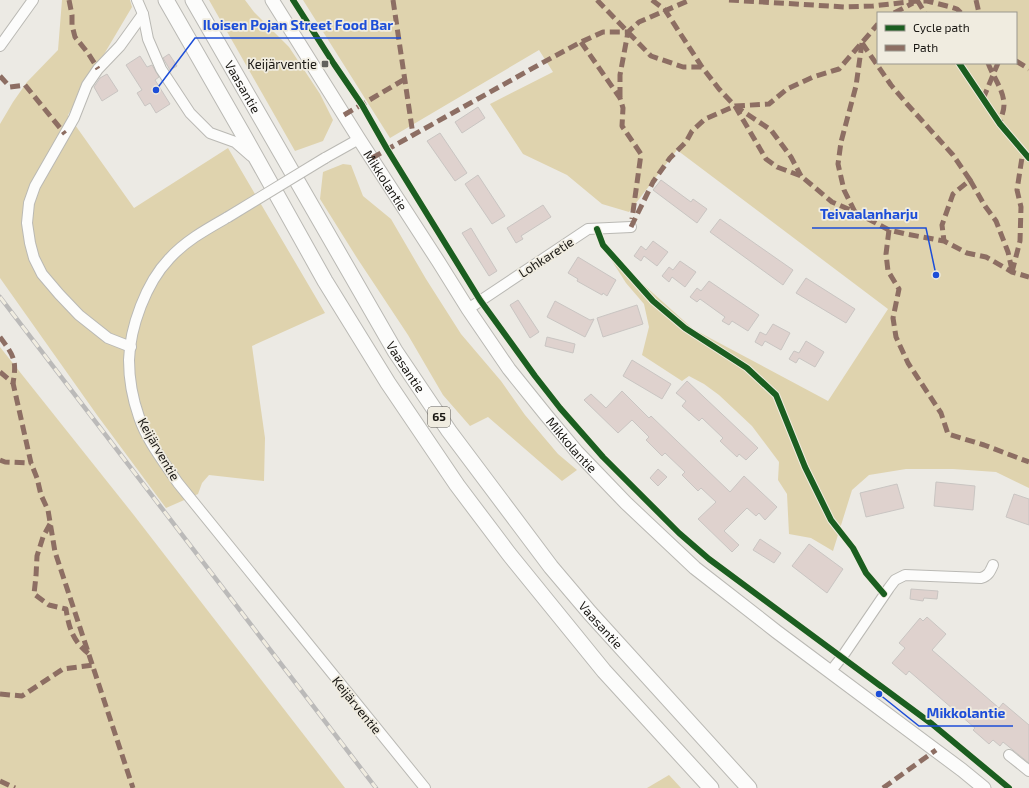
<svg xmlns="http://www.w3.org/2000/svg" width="1029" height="788" font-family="'Exo 2',sans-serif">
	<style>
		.green { fill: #dfd3ae; fill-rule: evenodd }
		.building { fill: #dfd2ce; stroke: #c9c5c2 }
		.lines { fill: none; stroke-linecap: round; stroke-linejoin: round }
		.minor-casing { stroke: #bab9b4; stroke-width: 12 }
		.major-casing { stroke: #bab9b4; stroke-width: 15 }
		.highway-casing { stroke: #bab9b4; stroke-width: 17 }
		.minor { stroke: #fcfcfb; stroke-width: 10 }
		.major { stroke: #fcfcfb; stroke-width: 13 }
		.highway { stroke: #fcfcfb; stroke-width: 15 }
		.rail-casing { stroke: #bbbab9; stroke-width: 4.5 }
		.rail { stroke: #f0ece0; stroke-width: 3; stroke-dasharray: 9; stroke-linecap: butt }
		.minor-bridge-casing { stroke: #bab9b4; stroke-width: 12; stroke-linecap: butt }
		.minor-bridge { stroke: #fcfcfb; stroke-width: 10 }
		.quiet { stroke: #8d6e63; stroke-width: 5; stroke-dasharray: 10 5; stroke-linecap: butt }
		.cycleway-casing { stroke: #f0ece0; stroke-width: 8 }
		.cycleway { stroke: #1b5e20; stroke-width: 6 }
		.poi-dot { fill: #63615c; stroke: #f0ece0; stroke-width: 1.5 }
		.labels { text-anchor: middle; stroke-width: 3.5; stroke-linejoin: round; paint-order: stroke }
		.shield { fill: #f0ece0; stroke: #5a5750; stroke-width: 1 }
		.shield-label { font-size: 12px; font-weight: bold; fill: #191713 }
		.poi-label { font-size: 13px; fill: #191713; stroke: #f0ece0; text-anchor: end }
		.street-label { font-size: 13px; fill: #191713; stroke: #f0ece0 }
		.leader { fill: none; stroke: #1d4ed8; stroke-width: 1.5 }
		.callout-dot { fill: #1d4ed8; stroke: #f0ece0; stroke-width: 1.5 }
		.callout-label { font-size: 14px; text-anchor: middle; font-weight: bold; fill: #1d4ed8; stroke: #f0ece0; stroke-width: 3.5; stroke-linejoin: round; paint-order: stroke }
	</style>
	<rect width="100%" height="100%" fill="#eceae4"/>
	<g class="green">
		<polygon points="62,0 130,0 132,7 68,115 134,208 228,148 325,313 252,346 265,438 264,481 209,475 202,483 198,494 166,508 97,415 0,278 0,124 13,102 27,82 58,50"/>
		<polygon points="209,0 245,0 254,12 289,47 320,94 333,120 323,141 295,151"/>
		<path d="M303,0h726v488l-33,-16 -43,-3h-47l-37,6 -17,15 -19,61 -22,-13 -22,-4 -2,-40 -9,-14 1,-18 -27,-36 -33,-31 -15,-11 -15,-8 -7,5 -40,-26 7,-28 -5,-23 -18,-21 -21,-33 88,79 135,72 60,-92 -211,-159 -48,62 -27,-8 -35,-29 -44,-21 -33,-50 63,-32 -14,-22 -149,88zM878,13h138v50h-138z"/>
		<polygon points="343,164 351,165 363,196 391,219 426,279 461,334 501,381 525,415 558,454 577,470 562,481 488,417 470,426 443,395 408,335 357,258 320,199 323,172"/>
		<polygon points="0,347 133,514 345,788 0,788"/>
		<polygon points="669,775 681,788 647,788"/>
	</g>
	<g class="building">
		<polygon points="169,54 177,66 170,70 163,58"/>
		<polygon points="140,56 147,67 152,65 159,77 155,80 170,104 156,113 150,103 145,106 137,93 142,90 126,65"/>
		<polygon points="107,74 118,91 102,101 94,87 100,78"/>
		<polygon points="478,107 485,118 462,133 455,122"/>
		<polygon points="440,133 467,173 455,181 427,141"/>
		<polygon points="478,175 505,216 492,224 465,184"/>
		<polygon points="661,180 691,202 693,199 707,209 697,223 653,190"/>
		<polygon points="543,205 551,217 521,236 523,239 516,243 507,228"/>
		<polygon points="720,219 793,270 783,285 710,232"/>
		<polygon points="471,228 497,271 489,276 462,233"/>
		<polygon points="653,241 668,252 657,266 644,256 641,261 634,256 641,246 646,250"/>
		<polygon points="578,257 616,280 607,296 603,293 602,295 577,281 578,279 568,273"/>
		<polygon points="680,261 696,272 685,287 672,277 669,282 662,276 669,267 673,270"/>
		<polygon points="806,278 855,309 846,323 796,293"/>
		<polygon points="709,281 759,315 748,331 732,321 729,325 722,321 725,317 700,299 697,302 690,297 697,288 701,291"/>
		<polygon points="518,300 539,332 530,338 510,305"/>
		<polygon points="555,301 590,320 594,319 585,337 547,317"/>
		<polygon points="637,305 643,324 603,337 597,318"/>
		<polygon points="773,324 790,333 781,350 765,341 762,346 755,342 760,332 766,335"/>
		<polygon points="547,337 575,344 573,353 545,346"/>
		<polygon points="806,341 824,352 815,367 799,358 796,363 789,359 794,351 799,353"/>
		<polygon points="632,360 671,384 662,399 623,376"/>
		<polygon points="687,381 758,448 746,460 739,454 737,457 720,441 723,438 702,418 699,421 682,406 686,401 676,393"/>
		<polygon points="622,391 649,418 651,416 730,492 744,476 777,507 765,520 759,513 756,516 747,508 724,531 739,545 732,552 698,519 716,502 701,488 698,491 682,475 685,472 665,453 662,456 646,440 649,437 632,420 618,433 584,400 591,394 606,408"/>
		<polygon points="658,469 667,477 658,486 650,478"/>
		<polygon points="936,482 975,486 973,510 934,506"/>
		<polygon points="897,484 904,508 866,517 860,493"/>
		<polygon points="1014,494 1029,499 1029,525 1006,517"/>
		<polygon points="760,539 781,553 774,563 753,550"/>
		<polygon points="809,544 843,569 827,593 792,566"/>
		<polygon points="911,589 938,591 937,599 924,598 923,601 910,599"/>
		<polygon points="927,617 946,634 932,650 999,708 1003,703 1029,725 1029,763 1003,742 1000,746 993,740 989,744 973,730 975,728 909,671 906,675 892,663 905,648 899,643 920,618 923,621"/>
	</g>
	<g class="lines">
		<defs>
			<g id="minor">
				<polyline points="137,0 143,14 148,39 161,69 190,113 210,133 235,142 251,156"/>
				<polyline points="0,46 33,0"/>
				<polyline points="325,158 359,139"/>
				<path d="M228,217c-21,12 -43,24 -59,42 -23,24 -39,68 -40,101 0,18 4,40 10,57 8,24 25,45 39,66l247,305"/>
				<polyline points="468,309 588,229 631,227"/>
				<polyline points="131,347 108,338 79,315 59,294 42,274 34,258 30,243 27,223 29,203 35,186 74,118 87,85 98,69 120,46 143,14"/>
				<path d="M830,672l12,-15 47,-69 6,-8 10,-5 76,3c7,-2 9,-6 12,-13"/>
				<polyline points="1009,755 1029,771"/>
			</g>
			<g id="major">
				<path id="s1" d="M272,0l87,139 79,122 30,48 41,60 37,46 31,37 49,51 69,65 82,64 185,138 22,18"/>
			</g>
			<g id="highway">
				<polyline points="166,0 244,136 325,281 388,383 457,485 509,554 604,671 711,788"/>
				<path id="s2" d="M193,0l202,351 54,80 102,136 39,46 159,175"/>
			</g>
		</defs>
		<use href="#minor" class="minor-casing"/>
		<use href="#major" class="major-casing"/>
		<use href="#highway" class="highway-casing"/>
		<use href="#minor" class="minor"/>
		<use href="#major" class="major"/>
		<use href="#highway" class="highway"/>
		<defs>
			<polyline id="rail" points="0,297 376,788"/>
		</defs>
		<use href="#rail" class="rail-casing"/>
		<use href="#rail" class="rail"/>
		<defs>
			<polyline id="minor-bridge" points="228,217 325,158"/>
		</defs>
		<use href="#minor-bridge" class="minor-bridge-casing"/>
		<use href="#minor-bridge" class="minor-bridge"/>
		<g class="quiet">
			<polyline points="69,0 72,15 72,25 75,37 88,53 98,69"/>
			<polyline points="393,0 413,135"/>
			<polyline points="597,0 651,56 683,67 702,67"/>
			<polyline points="652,0 665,10 702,67 719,89 735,106 771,130 791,157 801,176"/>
			<polyline points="729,0 845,7 873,6 917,1 927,1 951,7 957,9 961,13"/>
			<polyline points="917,0 925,13"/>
			<polyline points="976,0 979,13"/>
			<polyline points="894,13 913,3"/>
			<polyline points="581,42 620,98 623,108 622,126 641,154 632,219"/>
			<polyline points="862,43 891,85 907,104 953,155 970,180 953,194 942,225 944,241"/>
			<polyline points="1016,61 1029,69"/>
			<path d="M988,63c5,14 16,27 16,42 0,6 -3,12 -4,18"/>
			<polyline points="0,76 10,87 25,85 65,134"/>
			<polyline points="620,97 620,75 628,32"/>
			<polyline points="983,99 998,63"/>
			<polyline points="735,106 766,159 777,167 801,176 832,202 855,212 889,230 906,234 944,241 967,253 986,257 1012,272 1029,277"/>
			<polyline points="344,115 405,79"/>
			<polyline points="372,158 542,63 581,42 603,32 628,32 639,22 690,0"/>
			<polyline points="970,180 985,206 996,221 1008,252 1012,270"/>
			<polyline points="855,212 844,190 838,164 841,142 856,86 862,43"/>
			<polyline points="631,227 653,182 670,158 686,142 692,131 705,119 735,106 769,104 787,89 813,77 839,69 878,24"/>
			<polyline points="889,230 886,254 888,271 899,289 893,318 896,337 908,363 941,413 948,434 984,445 1029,462"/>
			<polyline points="1012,272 1020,241 1021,207 1017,190 1023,151"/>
			<path d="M0,337c14,19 17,23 13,46"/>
			<polyline points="0,372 13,383 31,463 37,478 41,495 48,510 55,552 133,788"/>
			<polyline points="0,460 5,462 31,463"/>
			<path d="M50,524l-7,13 -6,19 -1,20 -2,18 15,11 17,4c3,20 7,32 23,45"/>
			<polyline points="0,694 22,696 63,669 93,665"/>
			<polyline points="0,781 15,788"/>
			<polyline points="883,788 936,750"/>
		</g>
		<defs>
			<g id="cycleway">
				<polyline points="293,0 334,64 362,105 387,149 480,300 535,376 560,408 603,457 679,533 709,559 932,724 1009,788"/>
				<polyline points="959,63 1000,124 1029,158"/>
				<polyline points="597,229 603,245 653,301 685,328 747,368 776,395 805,467 831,520 853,548 866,573 884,594"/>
			</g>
		</defs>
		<use href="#cycleway" class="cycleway-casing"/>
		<use href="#cycleway" class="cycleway"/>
	</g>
	<rect class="poi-dot" x="321" y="60" width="8" height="8" rx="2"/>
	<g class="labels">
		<rect class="shield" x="428" y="407" width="22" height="20" rx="3"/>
		<g class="shield-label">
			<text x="439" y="421">65</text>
		</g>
		<g class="poi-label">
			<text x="317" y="69">Keijärventie</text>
		</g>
		<g class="street-label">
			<text dy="5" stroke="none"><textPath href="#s2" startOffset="100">Vaasantie</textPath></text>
			<text dy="5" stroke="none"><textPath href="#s1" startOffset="213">Mikkolantie</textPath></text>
			<text transform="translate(546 257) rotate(-33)" y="5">Lohkaretie</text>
			<text dy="5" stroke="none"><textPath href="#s2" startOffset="424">Vaasantie</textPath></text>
			<text dy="5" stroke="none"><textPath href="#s1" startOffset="537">Mikkolantie</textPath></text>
			<text transform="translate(159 449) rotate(60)" y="5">Keijärventie</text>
			<text dy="5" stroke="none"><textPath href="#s2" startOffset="748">Vaasantie</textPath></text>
			<text transform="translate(357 705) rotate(51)" y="5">Keijärventie</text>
		</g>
	</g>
	<path class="leader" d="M156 90L195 38H401M936 275L926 228H812M879 694L919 726H1013"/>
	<g class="callout-dot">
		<circle cx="156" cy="90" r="4"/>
		<circle cx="936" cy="275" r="4"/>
		<circle cx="879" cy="694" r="4"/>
	</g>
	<g class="callout-label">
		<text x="298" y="30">Iloisen Pojan Street Food Bar</text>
		<text x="869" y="219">Teivaalanharju</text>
		<text x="966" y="718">Mikkolantie</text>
	</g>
	<rect x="877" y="12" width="140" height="52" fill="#f0ece0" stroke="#9a978e"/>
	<rect x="885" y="25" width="20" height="6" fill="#1b5e20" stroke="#9a978e"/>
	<text x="913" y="32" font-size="12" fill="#191713">Cycle path</text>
	<rect x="885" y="45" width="20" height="6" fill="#8d6e63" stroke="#9a978e"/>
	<text x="913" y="52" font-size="12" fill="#191713">Path</text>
</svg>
